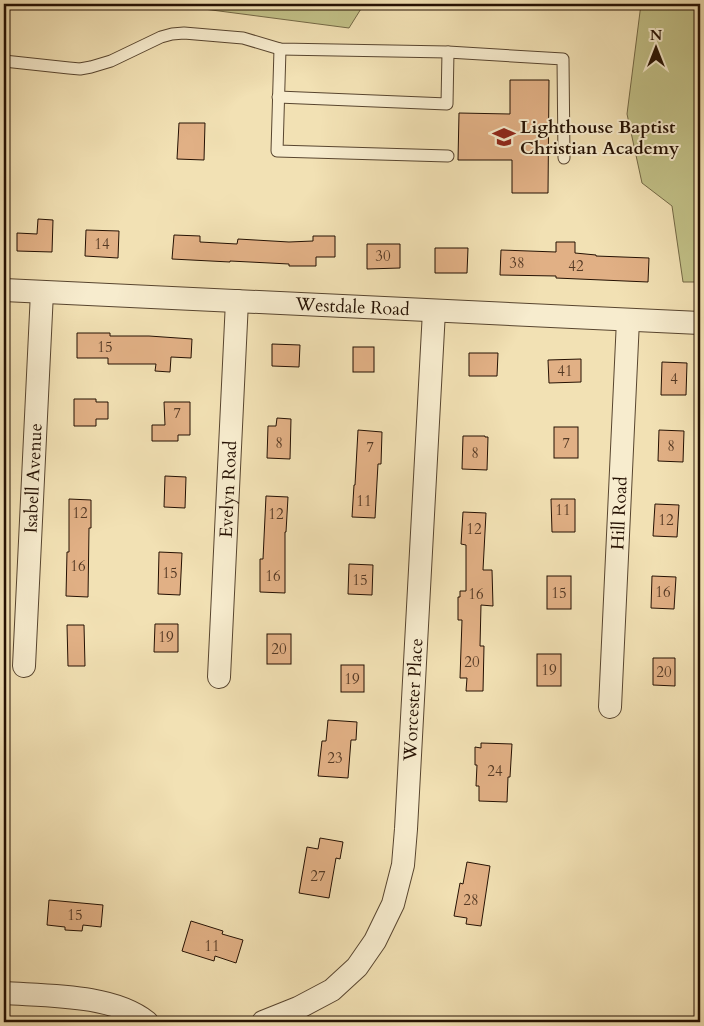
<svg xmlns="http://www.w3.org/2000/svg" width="704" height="1026" font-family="Cardo,serif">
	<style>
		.green { fill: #c2c188; stroke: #746946 }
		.building { fill: #e1b085; stroke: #251103 }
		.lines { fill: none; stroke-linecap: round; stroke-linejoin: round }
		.service-casing { stroke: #58452f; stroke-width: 13 }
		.minor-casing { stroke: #58452f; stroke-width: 24 }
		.service { stroke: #f7ecce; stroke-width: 11 }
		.minor { stroke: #f7ecce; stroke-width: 22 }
		.labels { text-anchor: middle; stroke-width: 4; stroke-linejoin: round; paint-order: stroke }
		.number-label { font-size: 15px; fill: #543924 }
		.poi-label { font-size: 18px; font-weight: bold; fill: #251103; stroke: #f7ecce; text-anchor: start }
		.street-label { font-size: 18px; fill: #251103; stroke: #f7ecce }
	</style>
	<rect width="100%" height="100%" fill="#f2e1b4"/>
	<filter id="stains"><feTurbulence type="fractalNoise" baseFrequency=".004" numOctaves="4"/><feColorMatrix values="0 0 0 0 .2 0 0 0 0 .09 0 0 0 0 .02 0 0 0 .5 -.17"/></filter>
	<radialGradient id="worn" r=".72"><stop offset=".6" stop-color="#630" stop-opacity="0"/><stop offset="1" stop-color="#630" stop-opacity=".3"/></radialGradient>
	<g class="green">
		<polygon points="130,4 364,4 349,28 181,6"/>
		<polygon points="641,4 700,4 700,282 683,282 672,206 642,183 627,114"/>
	</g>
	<g class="building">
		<polygon points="510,80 549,80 548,193 512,193 512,160 458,160 459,113 510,114"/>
		<polygon points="179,123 205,123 204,160 177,159"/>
		<polygon points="38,219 53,220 52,252 17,251 17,233 37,234"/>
		<polygon points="86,230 119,231 118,258 85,256"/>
		<polygon points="174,235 200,236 200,242 237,244 238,239 289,242 313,241 313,236 335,236 335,257 316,257 316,266 289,266 289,264 230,261 230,262 172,259"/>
		<polygon points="556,242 575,242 575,253 596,255 596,256 649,258 648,282 556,278 556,276 500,275 501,250 556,252"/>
		<polygon points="367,244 400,244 400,268 367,269"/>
		<polygon points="435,248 468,248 467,273 435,273"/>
		<polygon points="77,333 110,333 110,336 149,336 192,339 191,358 171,357 170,372 155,371 156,364 108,364 108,358 77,358"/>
		<polygon points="272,344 300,345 299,367 272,366"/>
		<rect x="353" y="347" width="21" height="25"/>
		<polygon points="469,353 498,353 497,376 469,376"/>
		<polygon points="581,359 581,382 549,383 548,360"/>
		<polygon points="662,362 687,363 686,395 661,395"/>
		<polygon points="74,399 96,399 96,402 108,402 108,419 96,419 96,426 74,426"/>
		<polygon points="164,402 190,402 190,435 178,435 178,441 152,441 152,425 165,425"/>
		<polygon points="277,418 291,419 290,459 267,458 268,426 276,426"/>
		<rect x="554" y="427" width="24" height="31"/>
		<polygon points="358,430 382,432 381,464 378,464 375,518 352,517 354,485 355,485"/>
		<polygon points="659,430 684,431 683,462 658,461"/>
		<polygon points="463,436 485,436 485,437 488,437 487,470 462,469"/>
		<polygon points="165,476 186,477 185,508 164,507"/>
		<polygon points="266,496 288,497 286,532 285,532 285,593 260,592 260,559 263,559"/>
		<polygon points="69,499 91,500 91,528 89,528 88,597 66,596 67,552 69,552"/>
		<polygon points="551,499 575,499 575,532 552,532"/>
		<polygon points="655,504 679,505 677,537 653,536"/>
		<polygon points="463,512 486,513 483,570 492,570 493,606 481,605 480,646 484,646 483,691 466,691 467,678 460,678 462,620 458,620 458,597 460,597 460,591 466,591 466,545 461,544"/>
		<polygon points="159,552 182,553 180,595 158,594"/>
		<polygon points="349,564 373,565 372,595 348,594"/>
		<rect x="547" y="576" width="24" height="33"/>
		<polygon points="652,576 676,577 674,609 651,608"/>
		<polygon points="155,624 178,624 178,652 154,652"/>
		<polygon points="67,625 84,625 85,666 68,666"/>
		<rect x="267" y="634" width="24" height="30"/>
		<rect x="537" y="654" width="24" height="32"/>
		<polygon points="653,658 675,658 675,686 653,685"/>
		<rect x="341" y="665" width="23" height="27"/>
		<polygon points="328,720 357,722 356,740 351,740 348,778 318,776 322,741 326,741"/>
		<polygon points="481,743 512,744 510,777 508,777 507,802 479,801 479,786 476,786 477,765 475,765 475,747 481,748"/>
		<polygon points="320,838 343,842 340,859 336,858 329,898 299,893 307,847 318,849"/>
		<polygon points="467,862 490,866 481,926 466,924 467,918 454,916 460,883 463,884"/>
		<polygon points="49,900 103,905 101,927 83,925 82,931 65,930 65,927 47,925"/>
		<polygon points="191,921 223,931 222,934 243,940 236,963 215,956 214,961 182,951"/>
	</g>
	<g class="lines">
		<defs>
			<g id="service">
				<polyline points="280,49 277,151 448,156"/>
				<polyline points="4,61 69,68 80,69 91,67 111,61 161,37 172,34 184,33 243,38 280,49 448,52 563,59 564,158"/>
				<polyline points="278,97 447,104 448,52"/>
			</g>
			<g id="minor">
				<path id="s1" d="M4,290l696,33"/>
				<path id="s2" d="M24,666l18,-374"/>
				<path id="s3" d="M219,677l18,-376"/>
				<path id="s4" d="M610,707l18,-387"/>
				<path d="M4,993c43,3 108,1 143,29"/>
				<path id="s5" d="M263,1022l35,-14 34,-18 25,-23 18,-26 18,-37 10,-39 3,-36 28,-518"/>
			</g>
		</defs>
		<use href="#service" class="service-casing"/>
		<use href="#minor" class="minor-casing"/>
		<use href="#service" class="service"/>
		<use href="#minor" class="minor"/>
	</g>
	<defs>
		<symbol id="school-bare" viewBox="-9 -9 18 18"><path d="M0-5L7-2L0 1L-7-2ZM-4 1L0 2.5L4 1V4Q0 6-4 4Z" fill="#8f2418" stroke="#f7ecce" stroke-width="2.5" paint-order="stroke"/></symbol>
	</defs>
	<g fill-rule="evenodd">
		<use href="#school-bare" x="488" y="121" width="32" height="32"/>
	</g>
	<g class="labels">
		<g class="number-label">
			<text x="102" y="249">14</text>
			<text x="383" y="261">30</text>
			<text x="517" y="268">38</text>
			<text x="576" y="271">42</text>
			<text x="105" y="352">15</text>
			<text x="565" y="376">41</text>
			<text x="674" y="384">4</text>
			<text x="177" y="418">7</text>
			<text x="279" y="448">8</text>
			<text x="566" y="448">7</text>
			<text x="671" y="451">8</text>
			<text x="370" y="452">7</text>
			<text x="475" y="458">8</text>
			<text x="364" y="506">11</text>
			<text x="563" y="515">11</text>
			<text x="80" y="518">12</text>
			<text x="276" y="519">12</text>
			<text x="666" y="525">12</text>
			<text x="474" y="534">12</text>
			<text x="78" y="571">16</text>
			<text x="170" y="578">15</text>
			<text x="273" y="581">16</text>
			<text x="360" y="585">15</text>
			<text x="663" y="597">16</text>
			<text x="559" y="598">15</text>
			<text x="476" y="599">16</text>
			<text x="166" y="642">19</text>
			<text x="279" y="654">20</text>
			<text x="472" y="667">20</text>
			<text x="549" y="675">19</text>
			<text x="664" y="677">20</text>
			<text x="352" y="684">19</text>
			<text x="335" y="763">23</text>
			<text x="495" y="776">24</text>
			<text x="318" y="881">27</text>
			<text x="471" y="905">28</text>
			<text x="75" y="920">15</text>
			<text x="212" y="951">11</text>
		</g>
		<g class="poi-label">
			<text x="520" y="133">Lighthouse Baptist<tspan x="520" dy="21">Christian Academy</tspan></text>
		</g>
		<g class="street-label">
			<text dy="6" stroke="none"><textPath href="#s1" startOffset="349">Westdale Road</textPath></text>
			<text dy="6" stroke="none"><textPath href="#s2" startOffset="188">Isabell Avenue</textPath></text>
			<text dy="6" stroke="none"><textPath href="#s3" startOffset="188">Evelyn Road</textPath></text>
			<text dy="6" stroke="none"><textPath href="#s4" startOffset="194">Hill Road</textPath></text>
			<text dy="6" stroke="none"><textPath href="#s5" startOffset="389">Worcester Place</textPath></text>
		</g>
	</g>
	<rect width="704" height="1026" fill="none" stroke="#f2e1b4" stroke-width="20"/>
	<rect x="5" y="5" width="694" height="1016" fill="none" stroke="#251103" stroke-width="2.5"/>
	<rect x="10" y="10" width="684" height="1006" fill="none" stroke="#251103"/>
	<g transform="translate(656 48)" stroke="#f7ecce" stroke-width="4" paint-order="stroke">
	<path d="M0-4L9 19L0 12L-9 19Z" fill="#251103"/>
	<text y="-8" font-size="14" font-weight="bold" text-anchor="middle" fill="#251103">N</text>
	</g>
	<rect width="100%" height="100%" filter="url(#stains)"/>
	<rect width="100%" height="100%" fill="url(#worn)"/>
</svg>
